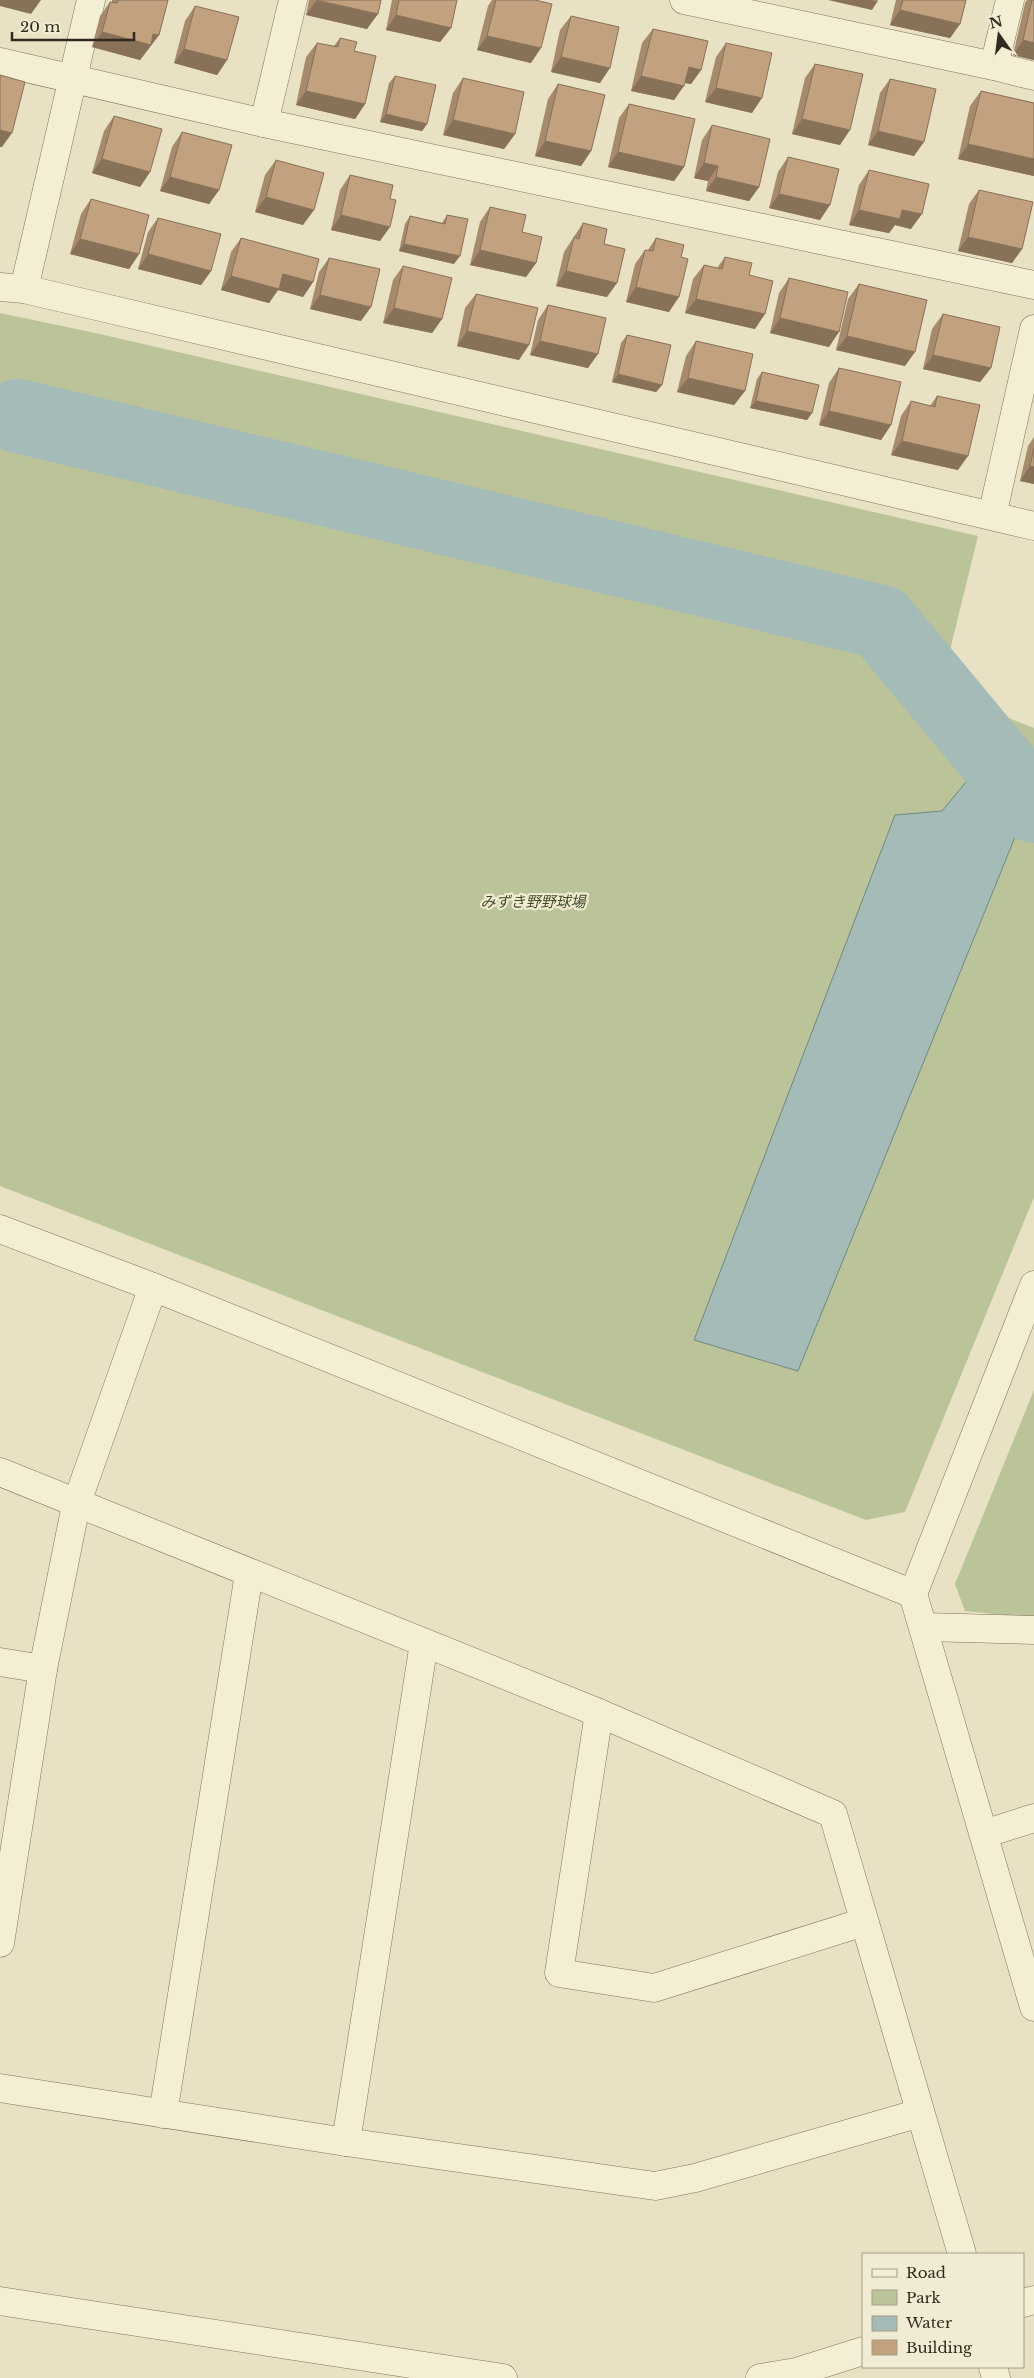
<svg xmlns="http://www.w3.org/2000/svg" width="1034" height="2378" font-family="'Libre Baskerville','Noto Sans JP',serif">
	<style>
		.green { fill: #bbc499 }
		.water { fill: #a5bbb7; stroke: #6d8884 }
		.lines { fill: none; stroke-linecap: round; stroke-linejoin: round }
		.river { stroke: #a5bbb7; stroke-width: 74 }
		.minor-casing { stroke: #80735c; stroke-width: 29 }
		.tertiary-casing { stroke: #80735c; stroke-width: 29 }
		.minor { stroke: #f4eed5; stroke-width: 28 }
		.tertiary { stroke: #f4eed5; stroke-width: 28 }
		.wall { fill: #a68a6c }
		.shaded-wall { fill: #877158 }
		.building { fill: #c1a17e; stroke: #877158 }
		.labels { text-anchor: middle; stroke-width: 4.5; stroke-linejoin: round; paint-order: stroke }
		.park-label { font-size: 15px; font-style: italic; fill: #3f4c27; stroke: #f0ebd2 }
	</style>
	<rect width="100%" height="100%" fill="#e8e1c3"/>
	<g class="green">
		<polygon points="0,313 100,334 978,536 940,691 1034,728 1034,1197 905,1512 866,1520 0,1186"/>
		<polygon points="1034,1390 1034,1618 965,1611 955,1584"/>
	</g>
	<polygon class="water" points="981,764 1024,815 798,1371 694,1340 895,815 942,811"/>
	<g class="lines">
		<polyline class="river" points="18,416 881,622 1034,806"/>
		<defs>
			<g id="minor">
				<polyline points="684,0 994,66 1034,76"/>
				<polyline points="0,62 264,123 1034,285"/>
				<polyline points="994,66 1010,0"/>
				<polyline points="264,123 293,0"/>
				<polyline points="24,289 91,0"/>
				<polyline points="992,516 1034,329"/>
				<polyline points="0,1472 599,1713 833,1814 962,2254"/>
				<polyline points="913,1594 1034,2007"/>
				<polyline points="924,1627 1034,1630"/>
				<polyline points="0,1662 43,1669"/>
				<polyline points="599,1713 559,1973 654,1988 864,1922"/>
				<polyline points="984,1834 1034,1818"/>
				<polyline points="0,1943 43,1669 76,1505 153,1287"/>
				<polyline points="0,2088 346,2142 655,2186 695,2178 920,2113"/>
				<polyline points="163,2114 249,1574"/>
				<polyline points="346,2142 424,1643"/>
				<polyline points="0,2301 503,2378"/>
				<polyline points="1023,2303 1034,2300"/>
				<polyline points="993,2367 996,2378"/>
				<polyline points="760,2378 796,2372 863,2351"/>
			</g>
			<g id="tertiary">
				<polyline points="0,287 24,289 1034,526"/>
				<polyline points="0,1229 153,1287 913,1594 1034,1285"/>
			</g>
		</defs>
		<use href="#minor" class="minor-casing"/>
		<use href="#tertiary" class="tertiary-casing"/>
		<use href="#minor" class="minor"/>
		<use href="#tertiary" class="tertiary"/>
	</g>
	<g class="wall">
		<polygon points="112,0 168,0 159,35 140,60 92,47 100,16 110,2 112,2"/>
		<polygon points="309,0 381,0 367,29 306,15"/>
		<polygon points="392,0 457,0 451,28 440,42 386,30"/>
		<polygon points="492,0 535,0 531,63 477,50 488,6"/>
		<polygon points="896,0 966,0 960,24 950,38 890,25"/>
		<polygon points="1027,0 1034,0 1034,60 1013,55 1025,3"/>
		<polygon points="195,6 227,60 217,75 174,63 185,21"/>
		<polygon points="571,16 600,83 551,72 560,30"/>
		<polygon points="653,29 701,70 691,84 685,83 674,100 631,91 642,43"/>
		<polygon points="340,38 354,51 365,104 355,119 296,105 306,57 317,43 334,46"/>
		<polygon points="726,43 752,113 705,102 716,57"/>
		<polygon points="815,64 840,145 792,134 805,78"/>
		<polygon points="395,76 427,124 422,131 380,122 389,83"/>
		<polygon points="463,78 515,134 504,149 443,135 453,93"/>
		<polygon points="890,79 914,156 868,145 880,93"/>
		<polygon points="558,84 591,151 581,166 535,156 548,99"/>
		<polygon points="981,91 1034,103 1034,176 958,159 970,106"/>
		<polygon points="629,104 684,167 674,181 608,167 619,118"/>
		<polygon points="114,116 150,172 140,187 92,173 104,131"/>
		<polygon points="712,125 759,187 749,201 706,191 708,181 694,178 702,140"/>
		<polygon points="182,132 219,190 209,204 160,191 172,147"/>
		<polygon points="788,157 820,220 769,208 778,172"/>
		<polygon points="276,160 303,225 255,212 265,175"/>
		<polygon points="869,170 911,229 895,225 889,233 849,225 859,185"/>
		<polygon points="350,175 380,241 331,230 340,190"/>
		<polygon points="979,190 1022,249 1012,263 958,251 969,204"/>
		<polygon points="91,199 139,254 129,269 70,254 81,214"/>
		<polygon points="490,207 522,232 536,263 526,277 470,265 480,222"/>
		<polygon points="447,215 454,264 399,251 405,224 410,216 442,223"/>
		<polygon points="158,218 211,271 201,285 138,269 148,232"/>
		<polygon points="583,223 604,244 607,297 556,286 564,252"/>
		<polygon points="241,238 313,282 303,297 278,290 269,303 221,290 231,252"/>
		<polygon points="656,238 681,257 669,312 626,302 635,264 645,250 648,250"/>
		<polygon points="725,257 749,275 755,329 685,313 693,279 704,265 717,268"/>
		<polygon points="329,258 361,321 310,309 319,272"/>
		<polygon points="403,266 442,319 432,333 383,323 393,280"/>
		<polygon points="789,278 829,347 770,333 779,293"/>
		<polygon points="859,284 905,366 836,350 848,299"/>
		<polygon points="476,294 519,360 457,346 465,308"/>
		<polygon points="548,305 588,368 530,355 538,320"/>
		<polygon points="943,314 991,368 980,382 923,369 932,329"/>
		<polygon points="627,335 662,385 656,392 612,382 621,343"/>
		<polygon points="696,341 745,391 734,405 677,392 686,356"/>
		<polygon points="839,368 891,425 881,440 819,425 829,383"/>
		<polygon points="762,372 812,413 807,420 750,408 757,379"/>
		<polygon points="937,396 958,470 891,455 901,416 911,401 930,406"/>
		<polygon points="1034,437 1034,484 1020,481 1028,446"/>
	</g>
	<g class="shaded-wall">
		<polygon points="0,0 41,0 31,14 0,6"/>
		<polygon points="828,0 867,0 877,2 872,10"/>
		<polygon points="316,1 378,14 367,29 306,15"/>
		<polygon points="900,10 960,24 950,38 890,25"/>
		<polygon points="396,15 451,28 440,42 386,30"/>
		<polygon points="102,32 153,34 159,35 140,60 92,47"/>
		<polygon points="487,36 541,48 531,63 477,50"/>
		<polygon points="1023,40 1034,43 1034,60 1013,55"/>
		<polygon points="184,49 227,60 217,75 174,63"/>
		<polygon points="561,57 610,68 600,83 551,72"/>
		<polygon points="689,67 701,70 691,84 679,82"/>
		<polygon points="641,76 684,86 674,100 631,91"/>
		<polygon points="716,88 762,98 752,113 705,102"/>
		<polygon points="306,91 365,104 355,119 296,105"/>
		<polygon points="386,114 427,124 422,131 380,122"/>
		<polygon points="802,119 850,130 840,145 792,134"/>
		<polygon points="453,120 515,134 504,149 443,135"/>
		<polygon points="0,130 12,133 2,147 0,147"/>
		<polygon points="878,131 924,142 914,156 868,145"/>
		<polygon points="545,141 591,151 581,166 535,156"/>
		<polygon points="968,144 1034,159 1034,176 958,159"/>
		<polygon points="618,152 684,167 674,181 608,167"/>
		<polygon points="102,159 150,172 140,187 92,173"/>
		<polygon points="704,163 718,166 708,181 694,178"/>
		<polygon points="170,177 219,190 209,204 160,191"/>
		<polygon points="716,177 759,187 749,201 706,191"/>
		<polygon points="779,194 830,205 820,220 769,208"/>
		<polygon points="266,197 314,210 303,225 255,212"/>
		<polygon points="859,210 902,210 922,214 911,229 895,225 889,233 849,225"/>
		<polygon points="341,215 390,227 380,241 331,230"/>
		<polygon points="968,237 1022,249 1012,263 958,251"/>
		<polygon points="80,239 139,254 129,269 70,254"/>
		<polygon points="404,244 460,256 454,264 399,251"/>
		<polygon points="480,250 536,263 526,277 470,265"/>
		<polygon points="148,254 211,271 201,285 138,269"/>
		<polygon points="566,271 617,283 607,297 556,286"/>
		<polygon points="283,274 313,282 303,297 278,290 269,303 221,290 231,276"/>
		<polygon points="636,287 679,297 669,312 626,302"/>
		<polygon points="320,295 371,307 361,321 310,309"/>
		<polygon points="696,299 765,314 755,329 685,313"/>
		<polygon points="394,308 442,319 432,333 383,323"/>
		<polygon points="780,318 839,332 829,347 770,333"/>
		<polygon points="467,331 529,345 519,360 457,346"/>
		<polygon points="847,336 915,352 905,366 836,350"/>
		<polygon points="540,341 598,354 588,368 530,355"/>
		<polygon points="933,355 991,368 980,382 923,369"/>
		<polygon points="618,374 662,385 656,392 612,382"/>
		<polygon points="688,378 745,391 734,405 677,392"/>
		<polygon points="756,401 812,413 807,420 750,408"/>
		<polygon points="829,411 891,425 881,440 819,425"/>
		<polygon points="902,441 968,456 958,470 891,455"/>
		<polygon points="1030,466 1034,467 1034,484 1020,481"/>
	</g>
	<g class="building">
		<polygon points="118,0 168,0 159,35 153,34 151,45 102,32 110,2 117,3"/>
		<polygon points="316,0 381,0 378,14"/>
		<polygon points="399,0 457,0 451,28 396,15"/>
		<polygon points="496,0 535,0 552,4 541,48 487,36"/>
		<polygon points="867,0 877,0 877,2"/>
		<polygon points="903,0 966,0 960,24 900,10"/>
		<polygon points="1032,0 1034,0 1034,43 1023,40"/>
		<polygon points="195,6 239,17 227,60 184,49"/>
		<polygon points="571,16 619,27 610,68 561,57"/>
		<polygon points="653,29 708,41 701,70 689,67 684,86 641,76"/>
		<polygon points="340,38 357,42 354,51 376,56 365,104 306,91 317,43 338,47"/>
		<polygon points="726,43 772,53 762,98 716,88"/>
		<polygon points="815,64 863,74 850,130 802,119"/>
		<polygon points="0,75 25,82 12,133 0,130"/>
		<polygon points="395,76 436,85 427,124 386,114"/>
		<polygon points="463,78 524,92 515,134 453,120"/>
		<polygon points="890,79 936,89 924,142 878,131"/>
		<polygon points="558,84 605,95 591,151 545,141"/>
		<polygon points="981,91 1034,103 1034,159 968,144"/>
		<polygon points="629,104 695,119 684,167 618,152"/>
		<polygon points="114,116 162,129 150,172 102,159"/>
		<polygon points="712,125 770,139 759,187 716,177 718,166 704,163"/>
		<polygon points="182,132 232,145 219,190 170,177"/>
		<polygon points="788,157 839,169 830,205 779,194"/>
		<polygon points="276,160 324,173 314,210 266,197"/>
		<polygon points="869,170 929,184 922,214 902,210 900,219 859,210"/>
		<polygon points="350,175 393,185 390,199 396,200 390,227 341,215"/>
		<polygon points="979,190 1033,202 1022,249 968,237"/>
		<polygon points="91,199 149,215 139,254 80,239"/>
		<polygon points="490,207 526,215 522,232 542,237 536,263 480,250"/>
		<polygon points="447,215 468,219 460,256 404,244 410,216 445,224"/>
		<polygon points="158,218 221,234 211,271 148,254"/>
		<polygon points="583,223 607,229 604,244 625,249 617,283 566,271 574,237 579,239"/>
		<polygon points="241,238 319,259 313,282 283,274 279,289 231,276"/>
		<polygon points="656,238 684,245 681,257 688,259 679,297 636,287 645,250 653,251"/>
		<polygon points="725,257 752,263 749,275 773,281 765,314 696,299 704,265 722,269"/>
		<polygon points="329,258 380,269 371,307 320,295"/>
		<polygon points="403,266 452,278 442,319 394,308"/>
		<polygon points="789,278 848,292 839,332 780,318"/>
		<polygon points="859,284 927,300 915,352 847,336"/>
		<polygon points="476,294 538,308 529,345 467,331"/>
		<polygon points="548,305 606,318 598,354 540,341"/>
		<polygon points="943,314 1000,327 991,368 933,355"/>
		<polygon points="627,335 671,345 662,385 618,374"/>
		<polygon points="696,341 753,354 745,391 688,378"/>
		<polygon points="839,368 901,382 891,425 829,411"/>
		<polygon points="762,372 819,385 812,413 756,401"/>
		<polygon points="937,396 980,405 968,456 902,441 911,401 935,407"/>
		<polygon points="1034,448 1034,467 1030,466"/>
	</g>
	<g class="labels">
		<g class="park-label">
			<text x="533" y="907">みずき野野球場</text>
		</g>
	</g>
	<rect x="862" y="2253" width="162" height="115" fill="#f0ebd2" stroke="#a49e8a"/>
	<rect x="872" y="2269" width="25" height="8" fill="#f4eed5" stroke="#a49e8a"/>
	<text x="906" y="2278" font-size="15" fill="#322a1e">Road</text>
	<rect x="872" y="2290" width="25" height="15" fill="#bbc499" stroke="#a49e8a"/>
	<text x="906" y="2303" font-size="15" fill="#322a1e">Park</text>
	<rect x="872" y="2316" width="25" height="15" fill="#a5bbb7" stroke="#a49e8a"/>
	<text x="906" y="2328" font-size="15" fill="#322a1e">Water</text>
	<rect x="872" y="2340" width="25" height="15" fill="#c1a17e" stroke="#a49e8a"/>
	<text x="906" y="2353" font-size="15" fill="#322a1e">Building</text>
	<g transform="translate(999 35) rotate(346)" stroke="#f0ebd2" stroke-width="4" paint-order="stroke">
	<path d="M0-4L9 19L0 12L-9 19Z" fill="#322a1e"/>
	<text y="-8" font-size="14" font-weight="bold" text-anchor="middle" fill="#322a1e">N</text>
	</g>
	<path d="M12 32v8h122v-8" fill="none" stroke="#322a1e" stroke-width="2.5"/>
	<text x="20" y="32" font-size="15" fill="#322a1e" stroke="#f0ebd2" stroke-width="4" paint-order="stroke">20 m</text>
</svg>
